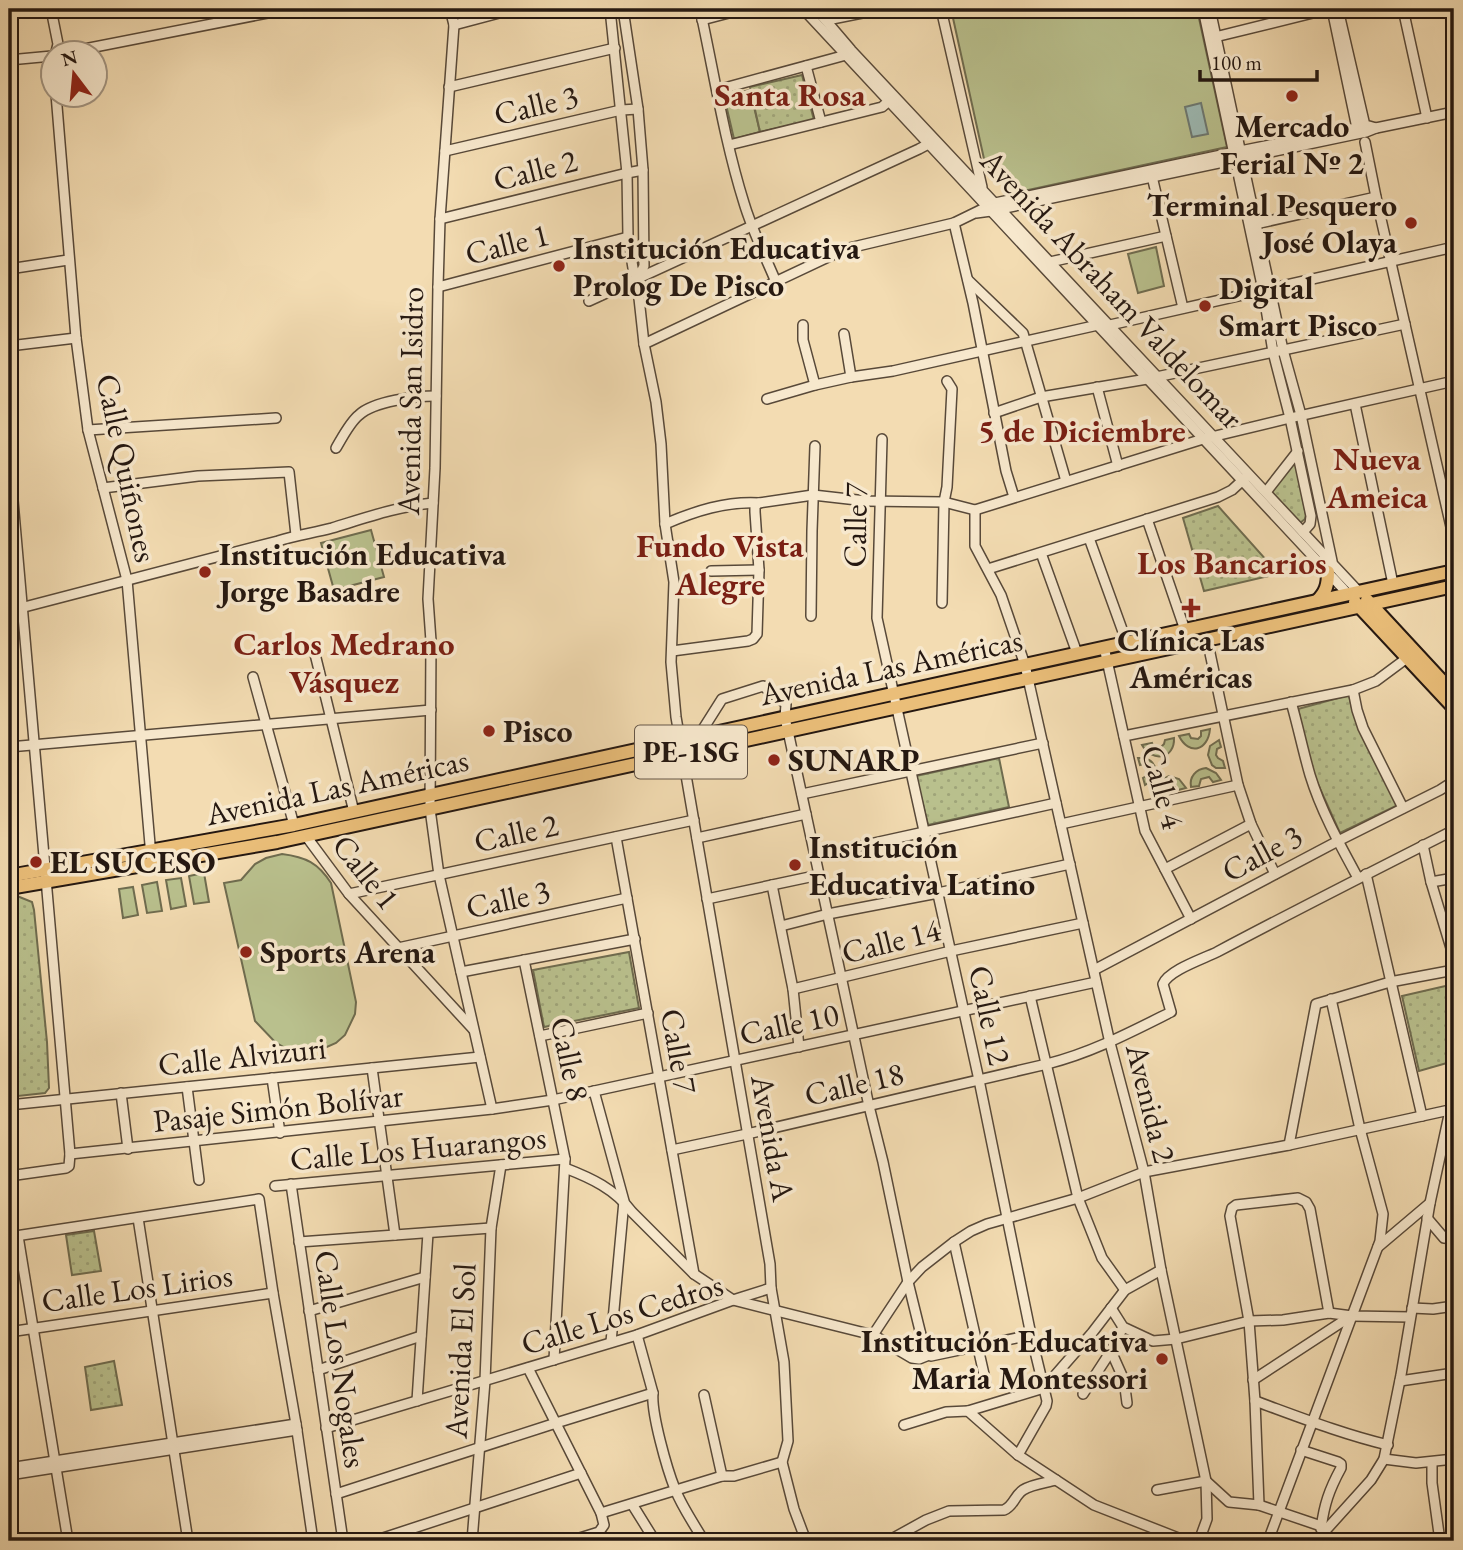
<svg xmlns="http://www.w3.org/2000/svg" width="1463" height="1550" font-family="'EB Garamond',serif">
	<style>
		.grass { fill: #b9c08d; stroke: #6f6c4f; stroke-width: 2 }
		.park { fill: url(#park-dots); stroke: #6f6c4f; stroke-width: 2 }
		.water { fill: #9dbab4; stroke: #6d7973; stroke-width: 2 }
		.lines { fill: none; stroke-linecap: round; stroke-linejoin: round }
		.minor-casing { stroke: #584939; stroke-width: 12 }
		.major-casing { stroke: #251811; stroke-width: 16 }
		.minor { stroke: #f7e8cd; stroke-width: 9 }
		.major { stroke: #eabe79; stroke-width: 12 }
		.poi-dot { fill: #8f2418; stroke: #f7e8cd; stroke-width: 2.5 }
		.labels { text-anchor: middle; stroke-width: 7; stroke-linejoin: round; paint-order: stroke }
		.shield { fill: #f7e8cd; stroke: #645649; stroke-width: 2 }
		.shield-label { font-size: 30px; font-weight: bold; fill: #251811 }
		.street-label { font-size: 32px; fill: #251811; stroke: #f7e8cd }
		.poi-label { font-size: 32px; font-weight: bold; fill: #251811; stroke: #f7e8cd; text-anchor: start }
		.neighbourhood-label { font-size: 33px; font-weight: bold; fill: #7a1f14; stroke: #f7e8cd }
	</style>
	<defs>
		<pattern id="park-dots" width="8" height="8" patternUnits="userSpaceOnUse" patternTransform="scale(1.75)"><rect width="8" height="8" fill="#b9c08d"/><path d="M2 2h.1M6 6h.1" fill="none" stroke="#9fa479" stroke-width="1.8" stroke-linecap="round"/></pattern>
	</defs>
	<rect width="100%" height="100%" fill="#f3dcb2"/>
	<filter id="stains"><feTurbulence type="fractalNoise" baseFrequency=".00286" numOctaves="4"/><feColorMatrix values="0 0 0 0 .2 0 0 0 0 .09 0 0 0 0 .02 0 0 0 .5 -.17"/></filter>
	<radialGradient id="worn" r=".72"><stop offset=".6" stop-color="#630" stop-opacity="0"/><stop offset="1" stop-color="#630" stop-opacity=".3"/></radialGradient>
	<g class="grass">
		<polygon points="951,9 1197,9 1227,147 1019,192 1017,188 990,167 986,168"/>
		<polygon points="750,90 760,132 734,139 724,96"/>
		<polygon points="1156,247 1164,286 1138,293 1128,254"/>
		<polygon points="371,530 384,577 334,590 321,543"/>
		<path d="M1210,729c-2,22 -21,27 -31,7l10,-2 2,4 7,1 3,-3v-5z"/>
		<path d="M1174,738c1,21 -22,25 -32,7l10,-2 1,3 6,3 5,-5 1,-4z"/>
		<polygon points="1219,740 1221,747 1217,749 1216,755 1218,758 1223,761 1225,768 1216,768 1212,765 1208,755 1210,746"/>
		<path d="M1138,758c11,-1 16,4 19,14l-4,8 -8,5 -2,-7 5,-3 1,-5 -5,-6 -4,1z"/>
		<path d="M1206,768l10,5 5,7 -8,2 -4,-5 -8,2 -2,7 -8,1c-2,-10 5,-18 15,-19z"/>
		<polygon points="1169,776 1179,779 1186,788 1178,790 1175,785 1170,784 1164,788 1163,793 1155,795 1155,789 1159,781"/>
		<path d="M282,854c24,3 36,9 49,29l25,119 -1,12 -10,21 -9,8 -16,7 -16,2 -17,-3 -12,-7 -20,-21 -31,-138 17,-3 14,-16 11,-6z"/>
		<polygon points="204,873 209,902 194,904 189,876"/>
		<polygon points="181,878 186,906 171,909 166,880"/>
		<polygon points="157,882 162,911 147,913 142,885"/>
		<polygon points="133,887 138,915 123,918 119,889"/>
	</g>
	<g class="park">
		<polygon points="802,75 814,120 760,132 750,87"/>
		<polygon points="1295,461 1306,515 1305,519 1300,523 1298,522 1272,495 1271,490"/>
		<polygon points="1218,506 1277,572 1273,575 1204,591 1183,518"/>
		<path d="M1349,695c7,39 31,75 49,110l-58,28 -27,-60 -15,-64z"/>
		<polygon points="999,758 1009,807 928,825 916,776"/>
		<polygon points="17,896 32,902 34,910 47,1042 49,1088 45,1093 9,1097 9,897"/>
		<polygon points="629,952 639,1008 544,1027 533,970"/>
		<polygon points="1454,984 1454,1061 1419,1071 1402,996"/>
		<polygon points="94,1231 101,1271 72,1275 66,1235"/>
		<polygon points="114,1361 122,1405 91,1410 85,1367"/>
	</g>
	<polygon class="water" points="1201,103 1208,134 1192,137 1185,107"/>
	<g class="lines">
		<defs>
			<g id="minor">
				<polyline points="51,9 58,44 56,52"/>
				<polyline points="450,9 454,25 440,219 438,287 435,468 428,599 431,641 430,809 439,875 492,1109"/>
				<polyline points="610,9 627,173 628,237 633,268 637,280 644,344 656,402 661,444 665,524 674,582 671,662 676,717 770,1264 771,1288 784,1362 788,1441 782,1462 794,1509 806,1541"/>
				<polyline points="623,9 638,109 643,170 644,266 637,280"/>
				<path d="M700,9c14,64 24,130 44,194 8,27 21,53 32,79"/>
				<polyline points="803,9 1348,594"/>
				<polyline points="816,9 851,50 1359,592"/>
				<polyline points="941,9 982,187"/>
				<polyline points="1203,9 1263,290 1273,352 1290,418 1311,516 1310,524 1303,532"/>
				<polyline points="1210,9 1283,350 1301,415 1332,561"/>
				<polyline points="1332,9 1358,133"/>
				<polyline points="1338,9 1366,130"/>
				<polyline points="1403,9 1427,118"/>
				<polyline points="702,20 744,9"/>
				<polyline points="827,20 882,9"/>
				<polyline points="454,25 514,9"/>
				<polyline points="1211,38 1329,9"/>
				<polyline points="69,52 288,9"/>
				<polyline points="9,60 52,56"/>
				<polyline points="806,66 821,122"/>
				<polyline points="449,87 615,48"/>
				<polyline points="717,90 846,55 849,52"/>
				<polyline points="56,94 76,338 88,430 127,580 151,856"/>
				<polyline points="1376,128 1454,112"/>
				<polyline points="1365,142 1376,197 1454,540"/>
				<polyline points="729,145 882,107 889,101"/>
				<polyline points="445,151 621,110 638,109"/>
				<polyline points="1151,172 1183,308"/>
				<polyline points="440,219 627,173 643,170"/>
				<polyline points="954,223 973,303 1006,471 1014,497"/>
				<polyline points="1251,225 1376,197"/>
				<polyline points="1046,265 1050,262 1166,236"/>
				<polyline points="9,269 68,260"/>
				<polyline points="968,280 1023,333 1066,481"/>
				<polyline points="438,287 628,237"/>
				<polyline points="589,301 919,149 934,141"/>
				<polyline points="803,325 803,340 815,385"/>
				<polyline points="844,334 851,377"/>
				<polyline points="644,344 845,249 954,223 995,203 1240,151 1357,128 1369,126 1376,128 1366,132 991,211 976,213"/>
				<polyline points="9,346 76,338"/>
				<polyline points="1097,387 1118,466"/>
				<polyline points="767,399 815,385 851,377 893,371 1098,325 1110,325 1454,247"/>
				<polyline points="1355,404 1393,584"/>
				<polyline points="994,413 1041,397 1147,379 1405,324"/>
				<polyline points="88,430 276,418"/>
				<polyline points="882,439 877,618 979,1080 1031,1335 1047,1401 1046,1406 1018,1455 968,1411 946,1412 904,1425"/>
				<path d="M336,448c6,-10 14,-26 23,-33 15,-14 57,-19 77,-19"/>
				<polyline points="9,455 70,1154 69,1166 66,1168 9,1176"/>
				<polyline points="103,488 198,476 289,472 296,535"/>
				<polyline points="1266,492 1298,451"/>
				<polyline points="975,510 975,546 1001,595 1025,665 1110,1043 1144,1172 1161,1270 1206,1481 1207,1519 1199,1541"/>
				<polyline points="1147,519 1185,630 1188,643"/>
				<path d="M665,524c30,-13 61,-23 94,-21"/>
				<polyline points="1089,538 1127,643"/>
				<polyline points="1041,553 1077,653"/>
				<polyline points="988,569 1218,497 1232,490 1245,478"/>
				<polyline points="711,571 759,570"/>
				<polyline points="942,603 944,502 947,487 952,389 947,381"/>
				<path d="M9,611l269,-70c18,-6 36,-8 54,-13 33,-10 67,-22 101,-25"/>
				<polyline points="811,616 812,531 815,446"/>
				<polyline points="1207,639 1238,785 1251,824 1275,874"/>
				<polyline points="1104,647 1145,831 1191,919"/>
				<polyline points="314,650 354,812"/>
				<polyline points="672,651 748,641 753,639 757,634 759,570 755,512 755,506 759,503 813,495 866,501 944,502 975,510 1203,439 1290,418 1454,381"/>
				<polyline points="253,677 294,825"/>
				<polyline points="1353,690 1357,710 1363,728 1403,808"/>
				<path d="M1291,702c7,24 12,49 19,73 11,36 30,70 48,103"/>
				<polyline points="1124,736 1353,690 1376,681 1407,658"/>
				<polyline points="698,737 722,699 763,686 786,704 785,718 788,731 869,1106 883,1162 908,1282 925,1351 931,1356 1031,1335"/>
				<polyline points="9,747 431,710"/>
				<polyline points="802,794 1043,743"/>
				<polyline points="1061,824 1238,785"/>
				<polyline points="306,836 349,894 473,1029"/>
				<polyline points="616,837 694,1274"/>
				<polyline points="697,838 806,814"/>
				<polyline points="1423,845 1431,882 1454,958"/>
				<polyline points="815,856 1056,803"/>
				<polyline points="1165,869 1251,824"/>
				<polyline points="1366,874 1422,1116"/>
				<polyline points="1431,882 1454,878"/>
				<polyline points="772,885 793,989 799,1047"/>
				<polyline points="349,894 694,820"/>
				<polyline points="707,899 819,875"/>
				<polyline points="781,926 828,914 938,893 1070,864"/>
				<polyline points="398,948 627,898"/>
				<polyline points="524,960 565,1159 554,1360"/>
				<polyline points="1094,970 1338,841 1440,790 1454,781"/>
				<polyline points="461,972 635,939"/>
				<polyline points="793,989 951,951 1083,923"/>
				<polyline points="1030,996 1078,1198 1102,1258 1125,1290"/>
				<polyline points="540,1036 648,1013"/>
				<polyline points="372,1068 395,1235"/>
				<polyline points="272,1078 280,1133"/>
				<polyline points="187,1087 199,1180"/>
				<polyline points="594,1091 624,1201 611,1342"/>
				<polyline points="121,1093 128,1149"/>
				<polyline points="9,1105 480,1057"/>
				<polyline points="1289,1145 1316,1004 1390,982 1454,970"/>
				<path d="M672,1150l75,-16 300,-70c44,-11 84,-32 124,-52l-8,-28c6,-14 40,-25 54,-32 79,-42 158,-82 237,-122"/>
				<polyline points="70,1154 492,1109 553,1100 1096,982"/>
				<path d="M565,1168c26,10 50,21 67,44l62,62 39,26 38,-12"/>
				<polyline points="291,1184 343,1541"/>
				<polyline points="275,1186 565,1159"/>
				<polyline points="138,1218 188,1541"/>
				<polyline points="1427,1218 1444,1238 1454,1239"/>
				<polyline points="18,1236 68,1541"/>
				<polyline points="9,1237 259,1199 273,1293 296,1424 313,1541"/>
				<polyline points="299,1242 491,1228"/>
				<polyline points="954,1242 986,1383"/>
				<polyline points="1378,1247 1430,1203"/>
				<polyline points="1111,1308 1123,1327 1153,1341 1176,1339 1249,1321 1283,1320 1329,1313 1352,1316 1410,1317"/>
				<polyline points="1412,1308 1433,1309 1454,1306"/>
				<polyline points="309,1311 425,1277"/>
				<polyline points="9,1332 273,1293"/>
				<path d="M637,1335l16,58c-2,20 14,76 22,96 7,18 19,35 29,52"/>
				<polyline points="873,1335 908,1282 922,1267 954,1242 971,1231 987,1224 1078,1198 1144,1172 1289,1145 1454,1109"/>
				<polyline points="1111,1351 1124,1380 1127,1403"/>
				<polyline points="528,1368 601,1513 604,1525 599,1532 570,1541"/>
				<polyline points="318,1370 421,1336"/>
				<polyline points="1253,1380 1351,1316"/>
				<polyline points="1400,1381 1454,1373"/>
				<polyline points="1083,1394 1111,1351 1123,1327"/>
				<polyline points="704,1395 722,1476"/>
				<polyline points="417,1401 428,1233"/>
				<path d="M1255,1401c44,16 87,33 133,44"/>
				<polyline points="968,1411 1044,1388 1092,1333 1125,1290 1161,1270"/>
				<polyline points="326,1428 637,1335 733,1300 873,1335 912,1358 919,1359 929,1355"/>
				<path d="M1301,1450l37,12 3,2v4c-12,22 -17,37 -20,61"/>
				<polyline points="1018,1455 1094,1505 1186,1541"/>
				<polyline points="1384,1459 1416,1463 1454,1459"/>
				<polyline points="1432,1463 1432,1483 1440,1541"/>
				<polyline points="9,1468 296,1424"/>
				<polyline points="9,1475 297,1430"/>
				<polyline points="1157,1490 1206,1481 1229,1502 1259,1505 1321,1526"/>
				<polyline points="336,1494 556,1423 653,1393"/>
				<polyline points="632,1504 655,1541"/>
				<polyline points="1259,1505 1255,1401 1249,1321 1230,1216 1232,1208 1236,1205 1298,1198 1306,1202 1310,1209 1329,1313"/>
				<polyline points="601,1513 722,1476 734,1476 782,1462"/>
				<polyline points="374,1541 581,1473"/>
				<polyline points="472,1541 485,1381 491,1228 501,1165"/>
				<path d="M888,1541l38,-21 23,-9 55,-1c10,-4 10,-14 19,-20 9,-6 22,-7 33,-10"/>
				<polyline points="1268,1541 1380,1241 1383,1214 1360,1129 1331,999"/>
				<polyline points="1316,1541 1371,1480 1384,1459 1401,1375 1430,1203 1454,1092"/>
			</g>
			<g id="major">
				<polyline points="1367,600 1454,694"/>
				<path d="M1317,601c9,-9 11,-16 11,-29"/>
				<polyline points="1355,602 1454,708"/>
				<polyline points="9,876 294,825 1454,571"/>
				<polyline points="9,888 277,842 1454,586"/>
			</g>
		</defs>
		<use href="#minor" class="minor-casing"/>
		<use href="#major" class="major-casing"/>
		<use href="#minor" class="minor"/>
		<use href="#major" class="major"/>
	</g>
	<g class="poi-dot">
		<circle cx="1292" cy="96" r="7"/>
		<circle cx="1411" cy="223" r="7"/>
		<circle cx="559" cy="266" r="7"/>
		<circle cx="1205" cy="306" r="7"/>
		<circle cx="205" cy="572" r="7"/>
		<path d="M1187.5 597.5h7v7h7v7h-7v7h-7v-7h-7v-7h7z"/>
		<circle cx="489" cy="731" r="7"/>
		<circle cx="774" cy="760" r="7"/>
		<circle cx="36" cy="862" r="7"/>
		<circle cx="795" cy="865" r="7"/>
		<circle cx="246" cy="952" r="7"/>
		<circle cx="1162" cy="1359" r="7"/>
	</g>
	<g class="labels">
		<rect class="shield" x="635" y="725.5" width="112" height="53" rx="5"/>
		<g class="shield-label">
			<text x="691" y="762">PE-1SG</text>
		</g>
		<g class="street-label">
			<text transform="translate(536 105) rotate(-13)" y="11">Calle 3</text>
			<text transform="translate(535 170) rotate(-14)" y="11">Calle 2</text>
			<text transform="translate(507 244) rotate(-14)" y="11">Calle 1</text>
			<text transform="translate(1112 289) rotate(47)" y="11">Avenida Abraham Valdelomar</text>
			<text transform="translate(410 401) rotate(-89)" y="11">Avenida San Isidro</text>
			<text transform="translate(127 468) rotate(78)" y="11">Calle Quiñones</text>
			<text transform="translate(855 525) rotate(-89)" y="11">Calle 7</text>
			<text transform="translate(891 667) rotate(-12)" y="11">Avenida Las Américas</text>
			<text transform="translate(337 787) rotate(-12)" y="11">Avenida Las Américas</text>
			<text transform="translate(1163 787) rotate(75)" y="11">Calle 4</text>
			<text transform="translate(516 833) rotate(-12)" y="11">Calle 2</text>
			<text transform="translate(1262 853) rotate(-28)" y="11">Calle 3</text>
			<text transform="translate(366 872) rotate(51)" y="11">Calle 1</text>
			<text transform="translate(508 899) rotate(-12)" y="11">Calle 3</text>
			<text transform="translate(891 941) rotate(-14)" y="11">Calle 14</text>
			<text transform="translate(990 1015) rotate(78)" y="11">Calle 12</text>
			<text transform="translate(789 1024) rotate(-12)" y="11">Calle 10</text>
			<text transform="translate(679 1051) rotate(80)" y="11">Calle 7</text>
			<text transform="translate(242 1056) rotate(-6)" y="11">Calle Alvizuri</text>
			<text transform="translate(570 1059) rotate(78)" y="11">Calle 8</text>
			<text transform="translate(854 1084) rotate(-13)" y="11">Calle 18</text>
			<text transform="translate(1151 1103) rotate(76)" y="11">Avenida 2</text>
			<text transform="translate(278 1108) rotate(-6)" y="11">Pasaje Simón Bolívar</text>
			<text transform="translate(773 1138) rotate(80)" y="11">Avenida A</text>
			<text transform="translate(418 1148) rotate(-5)" y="11">Calle Los Huarangos</text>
			<text transform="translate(137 1288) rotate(-8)" y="11">Calle Los Lirios</text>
			<text transform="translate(622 1314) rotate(-17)" y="11">Calle Los Cedros</text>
			<text transform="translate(460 1351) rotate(-87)" y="11">Avenida El Sol</text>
			<text transform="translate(341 1359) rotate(82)" y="11">Calle Los Nogales</text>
		</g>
		<g class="poi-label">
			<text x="1292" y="137" text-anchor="middle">Mercado<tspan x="1292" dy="37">Ferial Nº 2</tspan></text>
			<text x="1397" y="216" text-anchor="end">Terminal Pesquero<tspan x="1397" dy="37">José Olaya</tspan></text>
			<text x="573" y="259">Institución Educativa<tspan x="573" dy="37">Prolog De Pisco</tspan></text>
			<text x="1219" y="299">Digital<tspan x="1219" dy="37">Smart Pisco</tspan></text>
			<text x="219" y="565">Institución Educativa<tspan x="219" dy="37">Jorge Basadre</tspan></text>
			<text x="1191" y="651" text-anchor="middle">Clínica Las<tspan x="1191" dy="37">Américas</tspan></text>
			<text x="503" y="742">Pisco</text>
			<text x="788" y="771">SUNARP</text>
			<text x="809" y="858">Institución<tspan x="809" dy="37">Educativa Latino</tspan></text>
			<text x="50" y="873">EL SUCESO</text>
			<text x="260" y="963">Sports Arena</text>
			<text x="1148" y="1352" text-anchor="end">Institución Educativa<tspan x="1148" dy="37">Maria Montessori</tspan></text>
		</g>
		<g class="neighbourhood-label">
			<text x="790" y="106">Santa Rosa</text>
			<text x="1082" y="442">5 de Diciembre</text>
			<text x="1377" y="470">Nueva<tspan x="1377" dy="38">Ameica</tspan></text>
			<text x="720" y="557">Fundo Vista<tspan x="720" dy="38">Alegre</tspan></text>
			<text x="1232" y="574">Los Bancarios</text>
			<text x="344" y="655">Carlos Medrano<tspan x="344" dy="38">Vásquez</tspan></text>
		</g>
	</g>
	<rect width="1463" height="1550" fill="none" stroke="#f3dcb2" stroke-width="35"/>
	<rect x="10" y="10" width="1442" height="1529" fill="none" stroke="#251811" stroke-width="3.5"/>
	<rect x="18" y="18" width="1428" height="1515" fill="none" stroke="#251811" stroke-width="2"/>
	<g transform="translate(74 74) rotate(344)"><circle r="33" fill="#f7e8cd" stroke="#a39582" stroke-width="2"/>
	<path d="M0-5L12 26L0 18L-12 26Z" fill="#8f2418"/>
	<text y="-10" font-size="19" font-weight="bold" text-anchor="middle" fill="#251811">N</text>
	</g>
	<path d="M1200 70v10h117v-10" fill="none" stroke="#251811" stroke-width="3.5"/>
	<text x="1211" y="70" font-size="21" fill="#251811" stroke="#f7e8cd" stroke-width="5" paint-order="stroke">100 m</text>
	<rect width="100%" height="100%" filter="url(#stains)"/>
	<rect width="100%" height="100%" fill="url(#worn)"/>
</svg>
